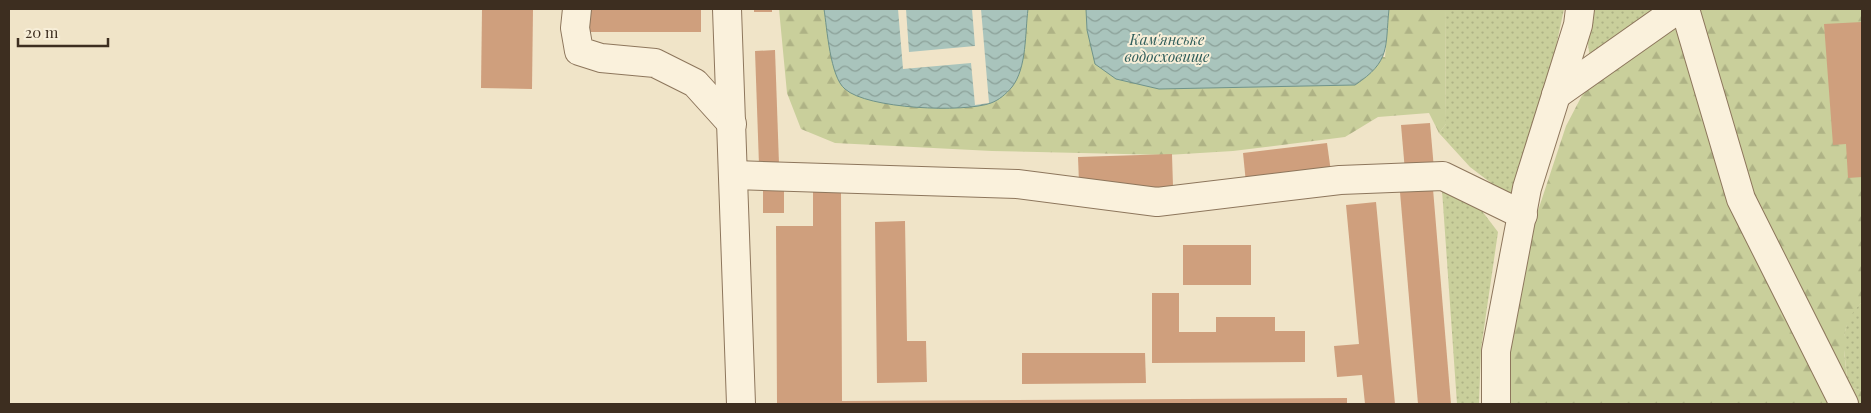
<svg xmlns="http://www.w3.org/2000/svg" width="1871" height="413" font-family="'Playfair Display',serif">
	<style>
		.grass { fill: url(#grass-dots) }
		.forest { fill: url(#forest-firs) }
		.water { fill: url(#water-waves); stroke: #6f938a }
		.pier { fill: #f0e4c8 }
		.building { fill: #cf9f7d }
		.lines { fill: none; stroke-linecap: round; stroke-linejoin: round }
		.minor-casing { stroke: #8d765c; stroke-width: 30 }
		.minor { stroke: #faf1dc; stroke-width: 28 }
		.labels { text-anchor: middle; stroke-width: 4; stroke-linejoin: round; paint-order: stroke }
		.water-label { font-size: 15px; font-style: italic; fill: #2f5d5a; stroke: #f7eed8 }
	</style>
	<defs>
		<pattern id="grass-dots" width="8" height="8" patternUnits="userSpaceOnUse" patternTransform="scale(1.25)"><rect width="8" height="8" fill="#c9cf9b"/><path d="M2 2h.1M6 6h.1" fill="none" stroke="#aeb285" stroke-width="1.8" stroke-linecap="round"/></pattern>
		<pattern id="forest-firs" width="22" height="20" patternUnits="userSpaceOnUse" patternTransform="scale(1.25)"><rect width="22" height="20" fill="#c9cf9b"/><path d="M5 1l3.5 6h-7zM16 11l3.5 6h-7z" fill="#aeb285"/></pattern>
		<pattern id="water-waves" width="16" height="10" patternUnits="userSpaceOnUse" patternTransform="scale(1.25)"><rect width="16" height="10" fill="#a9c4bc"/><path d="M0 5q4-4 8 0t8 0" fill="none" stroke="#8ba098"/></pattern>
	</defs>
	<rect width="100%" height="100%" fill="#f0e4c8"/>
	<g class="grass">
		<polygon points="1445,9 1564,9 1542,113 1515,201 1470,167 1439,133 1446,124"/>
		<polygon points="1588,9 1664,9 1590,58 1586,31"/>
		<polygon points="1442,190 1479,207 1498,232 1481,349 1479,404 1457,404"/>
		<polygon points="1862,302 1862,391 1848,386 1843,341 1849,314"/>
	</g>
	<g class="forest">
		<polygon points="779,9 824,9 834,68 951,106 1021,66 1028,9 1086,9 1087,30 1385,57 1389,9 1445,9 1446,124 1439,133 1429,113 1378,117 1345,137 1233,151 1167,155 992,151 835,143 801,129 787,93"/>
		<path d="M1690,9h172v293c-26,25 -17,51 -14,84l14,5v13h-353l-1,-45 15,-103 43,-130 23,-44z"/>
	</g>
	<g class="water">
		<path d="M824,9h204c-3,23 -1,59 -16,78 -6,7 -13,13 -21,16 -27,10 -124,6 -146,-14 -15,-12 -18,-61 -21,-80z"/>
		<path d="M1086,9h303c-4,39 2,52 -34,76l-196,4 -43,-10 -21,-15 -8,-34z"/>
	</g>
	<polygon class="pier" points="898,9 906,9 909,52 975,46 972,9 981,9 989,103 975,105 971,63 903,69"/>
	<g class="building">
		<polygon points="482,9 533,9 532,89 481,88"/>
		<rect x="582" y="9" width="119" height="23"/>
		<rect x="754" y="9" width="18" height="3"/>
		<polygon points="1862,22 1862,177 1848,178 1846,144 1833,145 1824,24"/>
		<polygon points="775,50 779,164 759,165 755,51"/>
		<polygon points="1430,123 1434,169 1405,171 1401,125"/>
		<polygon points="1327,143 1331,172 1246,183 1243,153"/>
		<polygon points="1172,154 1173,187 1094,190 1079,183 1078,157"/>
		<rect x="763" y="185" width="21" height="28"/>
		<polygon points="1433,189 1451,404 1418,404 1400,192"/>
		<polygon points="813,191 841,191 842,401 1347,398 1347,404 777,404 776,226 813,226"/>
		<polygon points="1376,202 1395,404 1365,404 1362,375 1337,377 1334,346 1359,344 1346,205"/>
		<polygon points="905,221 907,341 926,341 927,382 877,383 875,222"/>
		<rect x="1183" y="245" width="68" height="40"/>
		<polygon points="1152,293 1179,293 1179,332 1216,332 1216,317 1275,317 1275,331 1305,331 1305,362 1152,363"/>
		<polygon points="1022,353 1145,353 1146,383 1022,384"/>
	</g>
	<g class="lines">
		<defs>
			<g id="minor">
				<polyline points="577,9 575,28 579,51 601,58 655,63 695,83 732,124"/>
				<polyline points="727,9 741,404"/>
				<polyline points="1685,9 1741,199 1844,404"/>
				<polyline points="1556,95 1678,9"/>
				<polyline points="734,175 1017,184 1157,202 1340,180 1443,176 1523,215"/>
				<polyline points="1496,404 1496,351 1527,188 1578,25 1580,9"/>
			</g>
		</defs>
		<use href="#minor" class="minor-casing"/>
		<use href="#minor" class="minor"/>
	</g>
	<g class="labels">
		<g class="water-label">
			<text x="1167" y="45">Кам'янське<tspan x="1167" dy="17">водосховище</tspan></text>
		</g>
	</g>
	<rect width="1871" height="413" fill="none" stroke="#3d2e20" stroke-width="20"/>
	<path d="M18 38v8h90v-8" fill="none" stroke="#3d2e20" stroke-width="2.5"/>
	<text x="25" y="38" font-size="15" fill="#3d2e20" stroke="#f7eed8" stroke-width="4" paint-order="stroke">20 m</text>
</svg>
